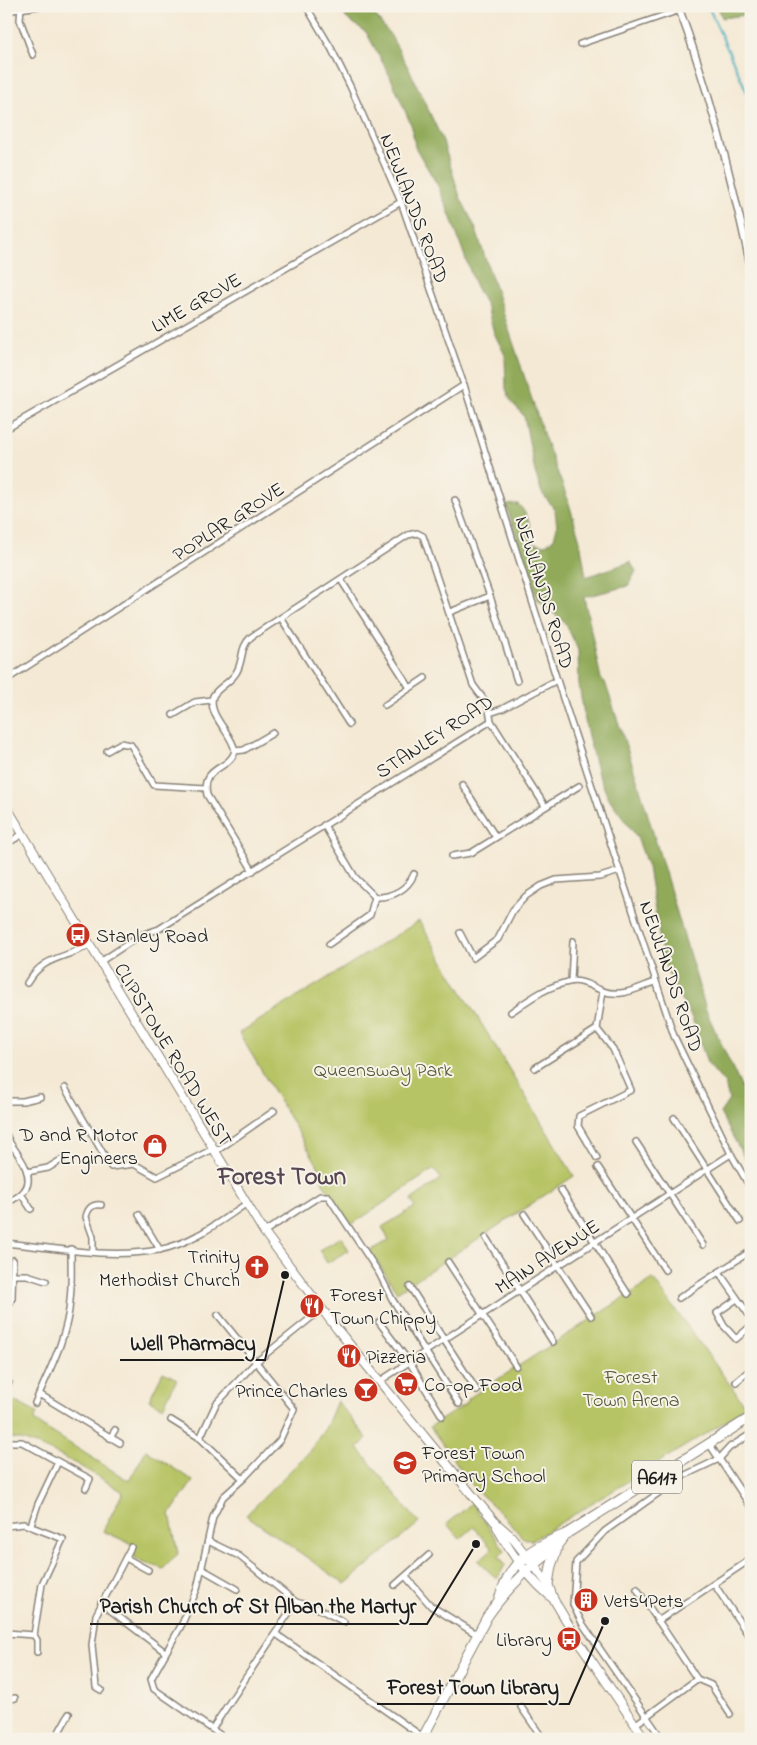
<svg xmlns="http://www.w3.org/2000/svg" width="757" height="1745" font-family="'Indie Flower',sans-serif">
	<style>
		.green { fill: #b7c465; stroke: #6a7040 }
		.forest { fill: #91aa5a; stroke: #56633b }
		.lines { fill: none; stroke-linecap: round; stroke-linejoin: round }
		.stream { stroke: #40acbf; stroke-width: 2 }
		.minor-casing { stroke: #888278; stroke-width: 8 }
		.tertiary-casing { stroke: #888278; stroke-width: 9 }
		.secondary-casing { stroke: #888278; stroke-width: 10 }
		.primary-casing { stroke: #888278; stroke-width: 11 }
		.minor { stroke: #fff; stroke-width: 5 }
		.tertiary { stroke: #fff; stroke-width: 6 }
		.secondary { stroke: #fff; stroke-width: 8 }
		.primary { stroke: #fff; stroke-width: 9 }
		.labels { text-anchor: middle; stroke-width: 4; stroke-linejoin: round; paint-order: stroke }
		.shield { fill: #f7f3e8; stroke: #5e5c59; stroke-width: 1 }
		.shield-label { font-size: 19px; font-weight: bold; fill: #1c1c1c }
		.street-label { font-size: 20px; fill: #1c1c1c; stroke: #f7f3e8 }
		.poi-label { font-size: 20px; fill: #1c1c1c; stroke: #f7f3e8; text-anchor: start }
		.park-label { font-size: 20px; fill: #525736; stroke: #f7f3e8 }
		.district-label { font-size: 25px; font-weight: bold; fill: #564653; stroke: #f7f3e8 }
		.leader { fill: none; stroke: #1c1c1c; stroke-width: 2 }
		.callout-dot { fill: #1c1c1c; stroke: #f7f3e8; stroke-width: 2 }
		.callout-label { font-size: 21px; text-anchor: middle; font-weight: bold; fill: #1c1c1c; stroke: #f7f3e8; stroke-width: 4; stroke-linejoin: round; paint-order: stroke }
	</style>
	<rect width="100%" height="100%" fill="#f7f3e8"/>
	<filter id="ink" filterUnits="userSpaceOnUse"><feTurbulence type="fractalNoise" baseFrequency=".02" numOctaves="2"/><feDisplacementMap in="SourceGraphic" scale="10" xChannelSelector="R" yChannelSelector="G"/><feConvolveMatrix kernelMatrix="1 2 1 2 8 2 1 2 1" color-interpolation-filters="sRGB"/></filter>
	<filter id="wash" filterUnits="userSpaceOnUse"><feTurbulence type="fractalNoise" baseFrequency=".0096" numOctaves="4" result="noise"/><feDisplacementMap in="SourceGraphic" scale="20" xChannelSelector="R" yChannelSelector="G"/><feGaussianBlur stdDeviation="1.12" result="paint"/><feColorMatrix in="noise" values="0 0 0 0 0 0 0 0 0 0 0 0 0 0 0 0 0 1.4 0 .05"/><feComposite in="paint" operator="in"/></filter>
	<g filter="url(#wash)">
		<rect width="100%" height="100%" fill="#f4e9d4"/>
		<g class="green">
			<polygon points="419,921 574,1176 397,1292 370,1251 389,1240 382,1227 415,1207 411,1200 441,1179 434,1169 351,1225 323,1183 317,1164 239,1033"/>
			<polygon points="341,1237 349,1250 327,1263 319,1250"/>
			<polygon points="653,1279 747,1408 531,1541 522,1537 497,1509 477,1491 430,1427 467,1403 469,1398"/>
			<polygon points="163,1372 177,1379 163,1407 149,1400"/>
			<path d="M8,1398l29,15 -3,8 95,60 17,-31 47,31 -23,33 8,40 -15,15 -27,-10 -3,-8 3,-5 -33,-15 20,-39c-25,-16 -88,-55 -117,-54v-34z"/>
			<polygon points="337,1401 367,1438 358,1448 419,1523 345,1584 246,1515 308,1453 326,1427"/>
			<polygon points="472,1503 505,1551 499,1556 505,1565 497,1579 478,1561 492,1549 474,1527 460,1539 447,1524"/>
		</g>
		<g class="forest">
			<path d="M341,6h27l23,30 20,37 31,66 18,58 15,30 69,209 24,64 12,41 6,36 44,-15 6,9 -8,15 -44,11 17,82 4,3 33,100 69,231 44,95v62l-31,-57 9,-13 -4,-16 -18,-21 -15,-45 -17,-29 -12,-29 -15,-93 -11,-30 -29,-40 -10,-23 -11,-42 -8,-47 -1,-35 -12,-26 -29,-25 -31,-94 12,-1c11,11 13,23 15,39l12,2 9,-6 3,-12 -2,-17 -13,-17 -7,-21 -11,-56 -13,-15 -5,-12 -1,-34 -11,-22 -7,-26 -12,-22 -25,-70 -12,-29 -23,-39 -3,-20 -22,-51 -24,-44 -20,-14z"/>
			<polygon points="718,6 743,6 745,15 722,18"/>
		</g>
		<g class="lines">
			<polyline class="stream" points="708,6 751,101"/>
		</g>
	</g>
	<g filter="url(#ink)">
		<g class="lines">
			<defs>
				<g id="minor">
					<polyline points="21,6 20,20 33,55"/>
					<polyline points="306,6 331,48 350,86 401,202 464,385 557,680 674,1036 731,1154 751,1189"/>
					<polyline points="6,11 39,6"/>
					<polyline points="580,44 680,10"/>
					<polyline points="6,429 401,202"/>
					<polyline points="455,500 490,596 517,681"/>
					<polyline points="341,580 410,688"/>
					<polyline points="450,612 490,596"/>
					<polyline points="281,618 349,724"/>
					<polyline points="6,680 464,385"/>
					<polyline points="385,705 425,678"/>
					<polyline points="490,713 502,709 557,680"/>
					<polyline points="173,715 195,702 211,700"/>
					<polyline points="491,721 545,806"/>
					<polyline points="107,751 121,743 131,745 154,785 206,788"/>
					<polyline points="235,751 244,750 273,733"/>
					<polyline points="462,784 495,836"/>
					<path d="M324,825l31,52 20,20c17,1 33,-8 39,-23"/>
					<polyline points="6,844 23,834"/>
					<polyline points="452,856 471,853 579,786"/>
					<polyline points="460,933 473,958 498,939 513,910 526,896 541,886 556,880 600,877 620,871"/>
					<polyline points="329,944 370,915 375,897"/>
					<path d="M100,962l41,-27 18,-6 332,-208 -3,-16 -15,-20 -50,-149 -6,-3 -9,2 -157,102c-12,11 -7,24 -15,36 -6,10 -18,14 -23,23 -6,20 19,36 22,55 -6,20 -34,14 -28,44l46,76"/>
					<polyline points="571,981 573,941"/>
					<path d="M27,983c17,-28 38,-24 62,-38"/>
					<path d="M511,1012c19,-13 36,-26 58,-30 12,-3 23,5 34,9 18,7 35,-3 52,-9"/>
					<polyline points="535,1068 597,1029 603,991"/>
					<polyline points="65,1088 111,1167 134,1164 157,1177 213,1149"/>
					<polyline points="6,1101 23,1101 40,1097"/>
					<polyline points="674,1118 740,1221"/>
					<polyline points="6,1134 10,1143 6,1145"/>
					<polyline points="636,1142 703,1245"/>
					<polyline points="215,1152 274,1111"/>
					<polyline points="597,1158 578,1126 579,1116 631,1090 613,1049 597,1029"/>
					<polyline points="598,1167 665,1270"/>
					<polyline points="27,1172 48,1168 66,1157"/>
					<polyline points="561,1190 628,1294"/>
					<polyline points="21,1194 31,1209"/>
					<path d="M6,1203c6,-3 13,-6 17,-11 14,-14 -4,-37 -13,-49"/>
					<polyline points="524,1214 591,1316"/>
					<polyline points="139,1215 160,1250"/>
					<polyline points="264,1232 320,1196 328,1196 379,1273 392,1299 459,1404"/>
					<polyline points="486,1238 553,1342"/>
					<path d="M6,1243c49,5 103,16 152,7 33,-6 61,-28 88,-46"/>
					<path d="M93,1251v-14l-7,-20c2,-9 6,-13 15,-12"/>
					<polyline points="448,1262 516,1366"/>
					<polyline points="719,1272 751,1318"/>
					<polyline points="13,1275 27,1275 46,1281"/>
					<polyline points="410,1287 477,1391"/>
					<polyline points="6,1297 12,1298 6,1312"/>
					<polyline points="12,1298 13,1260"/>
					<polyline points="679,1298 751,1251"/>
					<polyline points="737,1299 717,1313 724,1326 736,1339 751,1326"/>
					<polyline points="218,1315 294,1409 280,1440 243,1479 223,1497 213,1517 197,1589 182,1624 151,1679 154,1689 226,1739"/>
					<polyline points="379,1322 410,1363 442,1416"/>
					<polyline points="380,1381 731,1154"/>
					<polyline points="6,1382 9,1383"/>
					<polyline points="736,1382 751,1369"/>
					<polyline points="39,1394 120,1443"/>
					<path d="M35,1403c14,-32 33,-67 35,-103 2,-17 1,-34 1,-51"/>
					<polyline points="171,1420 200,1438 243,1479"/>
					<polyline points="110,1438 115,1430"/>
					<polyline points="200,1438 216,1404 256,1362 322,1309"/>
					<polyline points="6,1442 22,1442 90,1479 86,1488"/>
					<polyline points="710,1445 751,1507"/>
					<polyline points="31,1525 38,1504 58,1462"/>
					<polyline points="6,1526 24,1524 63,1539 42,1584 34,1635 37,1640 37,1652"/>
					<polyline points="208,1541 239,1556 296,1602 317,1608 344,1622"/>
					<polyline points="126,1558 148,1570"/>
					<polyline points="202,1569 237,1589"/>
					<polyline points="406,1577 431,1606 478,1635"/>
					<polyline points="714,1584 751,1639"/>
					<polyline points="395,1585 429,1555"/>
					<polyline points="637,1589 697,1679"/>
					<polyline points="101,1603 165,1652"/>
					<polyline points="658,1621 751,1559"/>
					<polyline points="6,1633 34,1635"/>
					<polyline points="276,1634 423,1737"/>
					<polyline points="697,1679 711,1685 730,1714"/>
					<polyline points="101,1690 96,1687 92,1645 96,1615 131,1547"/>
					<polyline points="6,1704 7,1700 15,1698"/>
					<polyline points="521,1707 543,1739"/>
					<polyline points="636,1724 697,1679"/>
					<polyline points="212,1729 296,1602"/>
					<polyline points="55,1739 69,1714"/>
					<polyline points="662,1739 582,1623 573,1605 576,1562 605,1531 681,1477 719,1459 730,1447 751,1434"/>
				</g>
				<path id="tertiary" d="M678,6c32,85 54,173 73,262"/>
				<g id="secondary">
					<polyline points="6,806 264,1232 337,1329 473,1496 495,1522 511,1536 548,1584 554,1600 579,1642 645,1739"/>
					<path d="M497,1527c13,26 33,52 55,71"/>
				</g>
				<g id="primary">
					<polyline points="518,1559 530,1560 553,1545"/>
					<polyline points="548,1584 551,1566 557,1549"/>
					<path d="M499,1599c12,-39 29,-50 67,-65l185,-117"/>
					<path d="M422,1739l65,-122c12,-18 27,-34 42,-48 14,-11 27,-20 37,-35"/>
				</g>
			</defs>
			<use href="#minor" class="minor-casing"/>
			<use href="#tertiary" class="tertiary-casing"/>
			<use href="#secondary" class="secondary-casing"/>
			<use href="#primary" class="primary-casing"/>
			<use href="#minor" class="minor"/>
			<use href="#tertiary" class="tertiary"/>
			<use href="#secondary" class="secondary"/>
			<use href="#primary" class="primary"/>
		</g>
	</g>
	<defs>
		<symbol id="bus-disc" viewBox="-11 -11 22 22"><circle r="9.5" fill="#c8321e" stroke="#f7f3e8"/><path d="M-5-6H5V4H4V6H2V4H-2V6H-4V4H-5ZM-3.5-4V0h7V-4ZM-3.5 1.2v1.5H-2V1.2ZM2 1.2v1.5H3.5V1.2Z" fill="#fff"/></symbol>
		<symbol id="shop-disc" viewBox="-11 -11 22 22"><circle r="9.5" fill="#c8321e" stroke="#f7f3e8"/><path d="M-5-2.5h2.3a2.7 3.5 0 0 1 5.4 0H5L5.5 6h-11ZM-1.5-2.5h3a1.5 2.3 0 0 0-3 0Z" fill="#fff"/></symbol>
		<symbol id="church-disc" viewBox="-11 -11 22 22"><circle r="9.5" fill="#c8321e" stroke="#f7f3e8"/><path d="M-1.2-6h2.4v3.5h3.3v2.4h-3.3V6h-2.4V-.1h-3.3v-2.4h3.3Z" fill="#fff"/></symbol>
		<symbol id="restaurant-disc" viewBox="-11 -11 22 22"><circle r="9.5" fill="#c8321e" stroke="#f7f3e8"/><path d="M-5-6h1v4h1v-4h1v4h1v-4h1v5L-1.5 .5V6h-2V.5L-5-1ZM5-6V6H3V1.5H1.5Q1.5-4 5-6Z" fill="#fff"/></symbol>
		<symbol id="supermarket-disc" viewBox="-11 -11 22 22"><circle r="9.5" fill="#c8321e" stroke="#f7f3e8"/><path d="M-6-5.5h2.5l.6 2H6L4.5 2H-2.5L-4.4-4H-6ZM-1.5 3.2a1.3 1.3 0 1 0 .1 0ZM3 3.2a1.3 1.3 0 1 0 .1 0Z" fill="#fff"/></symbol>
		<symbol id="bar-disc" viewBox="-11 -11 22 22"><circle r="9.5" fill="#c8321e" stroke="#f7f3e8"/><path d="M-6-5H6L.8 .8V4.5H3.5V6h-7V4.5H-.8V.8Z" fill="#fff"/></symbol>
		<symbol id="school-disc" viewBox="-11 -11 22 22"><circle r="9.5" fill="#c8321e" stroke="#f7f3e8"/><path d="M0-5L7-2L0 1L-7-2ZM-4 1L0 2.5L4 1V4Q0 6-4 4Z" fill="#fff"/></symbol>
		<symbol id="building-disc" viewBox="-11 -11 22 22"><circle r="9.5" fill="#c8321e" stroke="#f7f3e8"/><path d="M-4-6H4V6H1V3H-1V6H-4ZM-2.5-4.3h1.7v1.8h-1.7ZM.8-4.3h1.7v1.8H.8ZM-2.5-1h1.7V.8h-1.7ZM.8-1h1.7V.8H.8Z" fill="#fff"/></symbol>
	</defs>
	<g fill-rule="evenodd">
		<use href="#bus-disc" x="64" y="921" width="28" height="28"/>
		<use href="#shop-disc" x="141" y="1132" width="28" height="28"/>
		<use href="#church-disc" x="243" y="1253" width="28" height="28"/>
		<use href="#restaurant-disc" x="298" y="1292" width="28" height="28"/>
		<use href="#restaurant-disc" x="335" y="1342" width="28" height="28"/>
		<use href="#supermarket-disc" x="392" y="1370" width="28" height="28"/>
		<use href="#bar-disc" x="352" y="1376" width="28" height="28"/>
		<use href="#school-disc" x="391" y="1449" width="28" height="28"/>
		<use href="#building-disc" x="572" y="1586" width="28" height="28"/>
		<use href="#bus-disc" x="555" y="1625" width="28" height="28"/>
	</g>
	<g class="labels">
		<rect class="shield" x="632" y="1460.5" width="50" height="33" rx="4"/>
		<g class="shield-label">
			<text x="657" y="1484">A6117</text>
		</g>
		<g class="street-label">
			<text transform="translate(415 208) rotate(69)" y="7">NEWLANDS ROAD</text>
			<text transform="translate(196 302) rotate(-30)" y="7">LIME GROVE</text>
			<text transform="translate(228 521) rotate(-33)" y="7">POPLAR GROVE</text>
			<text transform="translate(545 592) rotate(73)" y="7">NEWLANDS ROAD</text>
			<text transform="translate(434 736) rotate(-33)" y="7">STANLEY ROAD</text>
			<text transform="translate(672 976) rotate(71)" y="7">NEWLANDS ROAD</text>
			<text transform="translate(174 1054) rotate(59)" y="7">CLIPSTONE ROAD WEST</text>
			<text transform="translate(547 1256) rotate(-33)" y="7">MAIN AVENUE</text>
		</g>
		<g class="poi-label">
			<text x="96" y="942">Stanley Road</text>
			<text x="138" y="1141" text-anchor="end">D and R Motor<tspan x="138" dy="23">Engineers</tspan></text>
			<text x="240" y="1263" text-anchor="end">Trinity<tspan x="240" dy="23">Methodist Church</tspan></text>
			<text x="330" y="1301">Forest<tspan x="330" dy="23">Town Chippy</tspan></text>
			<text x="366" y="1363">Pizzeria</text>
			<text x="424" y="1391">Co-op Food</text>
			<text x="348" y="1397" text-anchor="end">Prince Charles</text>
			<text x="422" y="1459">Forest Town<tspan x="422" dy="23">Primary School</tspan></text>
			<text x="604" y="1607">Vets4Pets</text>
			<text x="552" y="1646" text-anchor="end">Library</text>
		</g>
		<g class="park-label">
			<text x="383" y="1076">Queensway Park</text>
			<text x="631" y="1383">Forest<tspan x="631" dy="23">Town Arena</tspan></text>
		</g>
		<g class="district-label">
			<text x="282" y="1184">Forest Town</text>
		</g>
	</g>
	<path class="leader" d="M285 1275L265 1360H120M476 1544L427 1624H90M605 1621L569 1704H377"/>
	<g class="callout-dot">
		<circle cx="285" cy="1275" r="5"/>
		<circle cx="476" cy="1544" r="5"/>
		<circle cx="605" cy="1621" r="5"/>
	</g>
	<g class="callout-label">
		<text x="193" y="1350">Well Pharmacy</text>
		<text x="258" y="1613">Parish Church of St Alban the Martyr</text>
		<text x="473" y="1694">Forest Town Library</text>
	</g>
	<rect width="757" height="1745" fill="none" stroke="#f7f3e8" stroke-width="25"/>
</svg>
